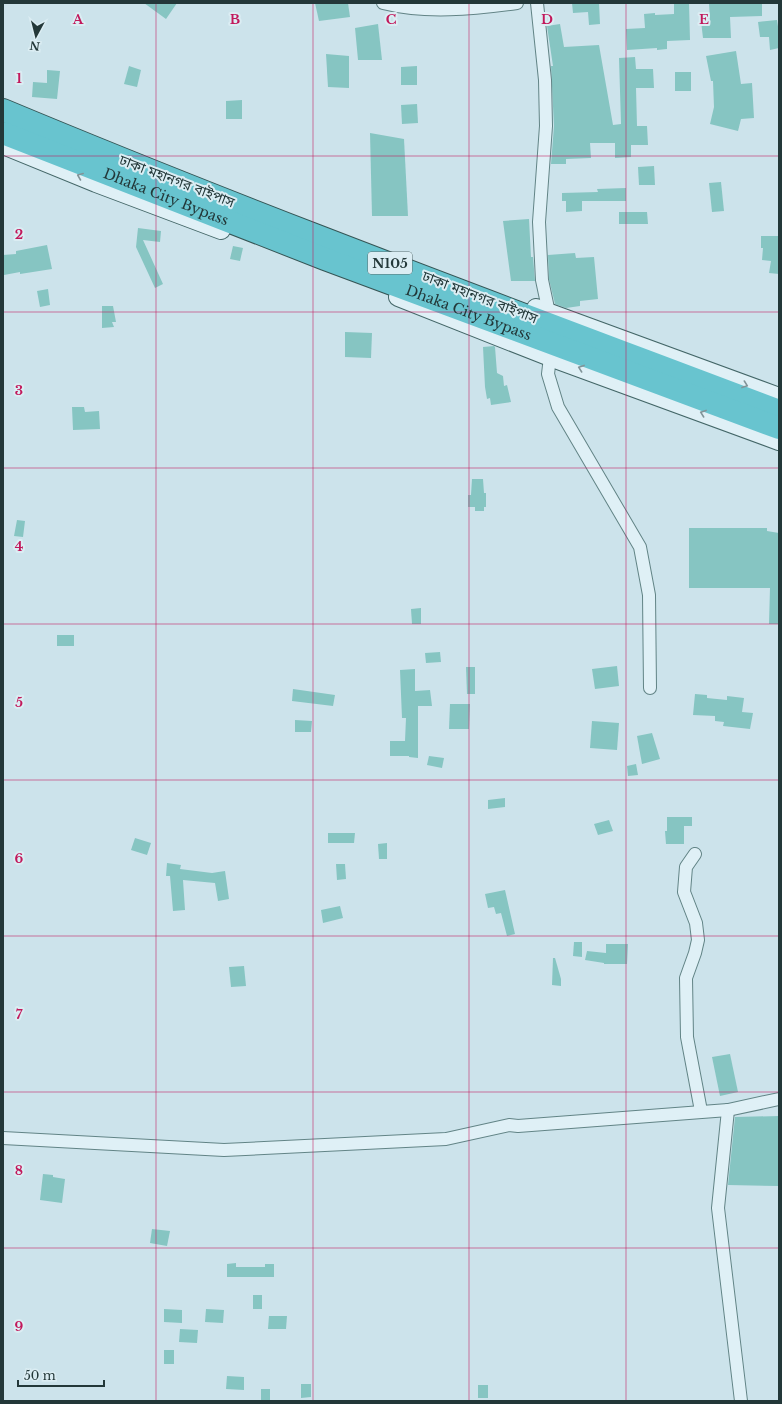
<svg xmlns="http://www.w3.org/2000/svg" width="782" height="1404" font-family="'Libre Baskerville','Noto Sans Bengali',serif">
	<style>
		.building { fill: #86c5c2 }
		.lines { fill: none; stroke-linecap: round; stroke-linejoin: round }
		.street-casing { stroke: #628486; stroke-width: 14 }
		.secondary-casing { stroke: #446768; stroke-width: 20 }
		.highway-casing { stroke: #355555; stroke-width: 24 }
		.street { stroke: #dff0f6; stroke-width: 12 }
		.secondary { stroke: #dff0f6; stroke-width: 18 }
		.highway { stroke: #68c4cf; stroke-width: 22 }
		.oneway { stroke: #819498 }
		.grid { fill: none; stroke: #c2185b; stroke-width: 1; stroke-opacity: 0.55 }
		.labels { text-anchor: middle; stroke-width: 4; stroke-linejoin: round; paint-order: stroke }
		.shield { fill: #dbedf3; stroke: #5a6e71; stroke-width: 1 }
		.shield-label { font-size: 13px; font-weight: bold; fill: #233839 }
		.street-label { font-size: 14px; fill: #233839; stroke: #dbedf3 }
		.grid-label { font-size: 13px; text-anchor: middle; font-weight: bold; fill: #c2185b; stroke: #dbedf3; stroke-width: 4; stroke-linejoin: round; paint-order: stroke }
	</style>
	<rect width="100%" height="100%" fill="#cce3eb"/>
	<g class="building">
		<polygon points="144,3 177,3 166,19"/>
		<polygon points="315,3 348,3 350,17 319,21"/>
		<polygon points="572,3 599,3 600,24 589,25 588,12 573,13"/>
		<polygon points="674,3 689,3 690,40 667,41 667,49 657,50 657,48 627,50 626,29 645,28 644,14 655,13 655,15 674,14"/>
		<polygon points="709,3 762,3 762,16 730,17 731,38 703,38 701,21 710,21"/>
		<polygon points="777,20 779,33 779,48 770,50 769,37 760,37 758,22"/>
		<polygon points="378,24 382,60 358,60 355,28"/>
		<polygon points="560,24 564,47 599,45 613,125 621,124 619,58 635,57 636,69 653,69 654,88 636,88 637,126 647,126 648,145 631,145 631,157 615,158 615,143 590,143 591,158 566,159 566,164 551,164 554,126 551,66 553,66 547,26"/>
		<polygon points="736,51 741,84 752,83 754,118 741,119 738,131 710,124 714,107 713,81 711,81 706,56"/>
		<polygon points="326,54 349,56 349,88 328,87"/>
		<polygon points="129,66 141,70 137,87 124,84"/>
		<polygon points="417,66 417,85 401,85 401,67"/>
		<polygon points="47,70 60,71 57,99 32,97 33,82 47,83"/>
		<rect x="675" y="72" width="16" height="19"/>
		<polygon points="242,100 242,119 226,119 226,101"/>
		<polygon points="417,104 418,123 402,124 401,105"/>
		<polygon points="370,133 404,139 408,216 372,216"/>
		<polygon points="654,166 655,185 639,185 638,167"/>
		<polygon points="721,182 724,211 712,212 709,183"/>
		<polygon points="626,188 626,201 582,201 582,211 566,212 566,201 562,201 562,193 598,192 597,189"/>
		<polygon points="619,212 647,212 648,224 619,224"/>
		<polygon points="529,219 531,257 533,257 535,281 511,281 503,221"/>
		<polygon points="138,228 161,231 160,242 143,240 163,284 155,288 136,247"/>
		<polygon points="761,236 779,236 779,274 769,273 771,261 762,260 763,248 761,248"/>
		<polygon points="47,245 52,269 20,274 20,272 4,275 3,255 16,254 16,251"/>
		<polygon points="233,246 243,248 240,261 230,259"/>
		<polygon points="575,253 576,258 594,257 598,299 580,301 580,306 566,308 555,304 549,279 548,255"/>
		<polygon points="48,289 50,305 40,307 37,291"/>
		<polygon points="102,306 113,306 116,322 112,322 114,327 102,328"/>
		<polygon points="345,332 372,333 371,358 345,357"/>
		<polygon points="494,346 495,347 497,373 503,376 504,386 507,385 511,402 491,405 490,398 487,399 485,387 483,347"/>
		<polygon points="72,407 84,407 85,412 99,411 100,429 73,430"/>
		<polygon points="472,479 483,479 484,493 486,493 486,507 484,507 484,511 475,511 475,507 468,507 468,495 471,495"/>
		<polygon points="17,520 25,521 23,537 14,536"/>
		<polygon points="689,528 767,528 767,531 779,533 779,624 769,624 770,588 689,588"/>
		<polygon points="421,608 421,624 412,624 411,609"/>
		<rect x="57" y="635" width="17" height="11"/>
		<polygon points="440,652 441,662 426,663 425,653"/>
		<polygon points="617,666 619,686 595,689 592,669"/>
		<polygon points="466,667 475,667 475,694 467,694"/>
		<polygon points="415,669 415,691 430,690 432,706 418,706 418,758 409,757 409,756 390,756 390,741 405,741 406,718 402,718 400,670"/>
		<polygon points="293,689 335,695 333,706 292,701"/>
		<polygon points="695,694 707,695 707,698 727,700 727,696 744,698 742,712 753,713 750,729 723,726 724,722 715,721 715,716 693,715"/>
		<polygon points="450,704 470,704 469,729 449,729"/>
		<polygon points="295,720 312,721 311,732 295,732"/>
		<polygon points="592,721 619,723 617,750 590,748"/>
		<polygon points="652,733 660,759 642,764 637,736"/>
		<polygon points="429,756 444,758 442,768 427,765"/>
		<polygon points="636,764 638,775 628,776 627,766"/>
		<polygon points="505,798 505,807 488,809 488,800"/>
		<polygon points="667,817 692,817 692,826 684,826 684,844 666,844 665,831 667,831"/>
		<polygon points="609,820 613,831 598,835 594,824"/>
		<polygon points="328,833 355,833 354,843 328,843"/>
		<polygon points="135,838 151,843 147,855 131,850"/>
		<polygon points="387,843 387,859 379,859 378,844"/>
		<polygon points="167,863 181,865 180,869 212,873 225,871 229,899 218,901 215,883 183,880 185,910 173,911 170,876 166,876"/>
		<polygon points="336,864 345,864 346,879 337,880"/>
		<polygon points="505,890 515,934 507,936 501,913 496,914 494,907 488,908 485,894"/>
		<polygon points="340,906 343,918 323,923 321,910"/>
		<polygon points="574,942 582,942 582,957 573,956"/>
		<polygon points="606,944 628,944 627,964 604,964 604,963 585,960 587,951 606,953"/>
		<polygon points="553,958 555,958 561,979 561,986 552,985"/>
		<polygon points="244,966 246,986 231,987 229,967"/>
		<polygon points="730,1054 738,1092 720,1096 712,1057"/>
		<polygon points="779,1116 779,1186 728,1185 735,1117"/>
		<polygon points="43,1174 53,1175 53,1177 65,1179 62,1203 40,1200"/>
		<polygon points="152,1229 170,1231 167,1246 150,1243"/>
		<polygon points="236,1263 236,1267 265,1267 265,1264 274,1264 274,1277 227,1277 227,1264"/>
		<rect x="253" y="1295" width="9" height="14"/>
		<polygon points="164,1309 182,1310 182,1323 164,1322"/>
		<polygon points="206,1309 224,1310 223,1323 205,1322"/>
		<polygon points="269,1316 287,1316 286,1329 268,1329"/>
		<polygon points="180,1329 198,1330 197,1343 179,1342"/>
		<rect x="164" y="1350" width="10" height="14"/>
		<polygon points="227,1376 244,1377 244,1390 226,1389"/>
		<polygon points="301,1384 311,1384 311,1397 301,1398"/>
		<rect x="478" y="1385" width="10" height="13"/>
		<rect x="261" y="1389" width="9" height="12"/>
	</g>
	<g class="lines">
		<defs>
			<g id="street">
				<path d="M383,3c43,11 90,6 134,0"/>
				<polyline points="537,3 545,80 546,126 539,222 542,280 549,313"/>
				<polyline points="550,357 548,374 558,407 640,547 649,595 650,688"/>
				<polyline points="695,854 686,867 684,892 696,923 698,940 695,953 686,978 687,1037 701,1111"/>
				<polyline points="728,1110 718,1208 741,1401"/>
				<polyline points="3,1138 224,1150 446,1139 509,1125 518,1126 728,1110 779,1099"/>
			</g>
			<g id="secondary">
				<polyline points="3,145 96,183 221,230"/>
				<polyline points="398,297 550,357 779,441"/>
				<polyline points="536,308 779,397"/>
			</g>
			<g id="highway">
				<path d="M3,110c256,107 517,203 776,301"/>
				<path id="s1" d="M3,133l322,126 454,169"/>
			</g>
		</defs>
		<use href="#street" class="street-casing"/>
		<use href="#secondary" class="secondary-casing"/>
		<use href="#highway" class="highway-casing"/>
		<use href="#street" class="street"/>
		<use href="#secondary" class="secondary"/>
		<use href="#highway" class="highway"/>
	</g>
	<defs><path id="oneway-chevron" d="M-2-3.5L2.5 0L-2 3.5" fill="none" stroke-width="1.6" stroke-linecap="round" stroke-linejoin="round"/></defs>
	<g class="oneway">
		<use href="#oneway-chevron" transform="translate(80 176) rotate(-158)"/>
		<use href="#oneway-chevron" transform="translate(581 368) rotate(-160)"/>
		<use href="#oneway-chevron" transform="translate(745 385) rotate(20)"/>
		<use href="#oneway-chevron" transform="translate(703 413) rotate(-160)"/>
	</g>
	<path class="grid" d="M156,3v1398M313,3v1398M469,3v1398M626,3v1398M3,156h776M3,312h776M3,468h776M3,624h776M3,780h776M3,936h776M3,1092h776M3,1248h776"/>
	<g class="labels">
		<rect class="shield" x="368" y="252" width="44" height="22" rx="3"/>
		<g class="shield-label">
			<text x="390" y="268">N105</text>
		</g>
		<g class="street-label">
			<text transform="translate(177 181) rotate(21)" y="5">ঢাকা মহানগর বাইপাস</text>
			<text dy="5" stroke="none"><textPath href="#s1" startOffset="175">Dhaka City Bypass</textPath></text>
			<text transform="translate(480 297) rotate(21)" y="5">ঢাকা মহানগর বাইপাস</text>
			<text dy="5" stroke="none"><textPath href="#s1" startOffset="499">Dhaka City Bypass</textPath></text>
		</g>
	</g>
	<g class="grid-label">
		<text x="78" y="24">A</text>
		<text x="235" y="24">B</text>
		<text x="391" y="24">C</text>
		<text x="547" y="24">D</text>
		<text x="704" y="24">E</text>
		<text x="19" y="83">1</text>
		<text x="19" y="239">2</text>
		<text x="19" y="395">3</text>
		<text x="19" y="551">4</text>
		<text x="19" y="707">5</text>
		<text x="19" y="863">6</text>
		<text x="19" y="1019">7</text>
		<text x="19" y="1175">8</text>
		<text x="19" y="1331">9</text>
	</g>
	<rect width="782" height="1404" fill="none" stroke="#233839" stroke-width="8"/>
	<g transform="translate(36 36) rotate(187)" stroke="#dbedf3" stroke-width="3" paint-order="stroke">
	<path d="M0-3L7 15L0 10L-7 15Z" fill="#233839"/>
	<text y="-6" font-size="11" font-weight="bold" text-anchor="middle" fill="#233839">N</text>
	</g>
	<path d="M18 1380v6h86v-6" fill="none" stroke="#233839" stroke-width="2"/>
	<text x="24" y="1380" font-size="12" fill="#233839" stroke="#dbedf3" stroke-width="3" paint-order="stroke">50 m</text>
</svg>
